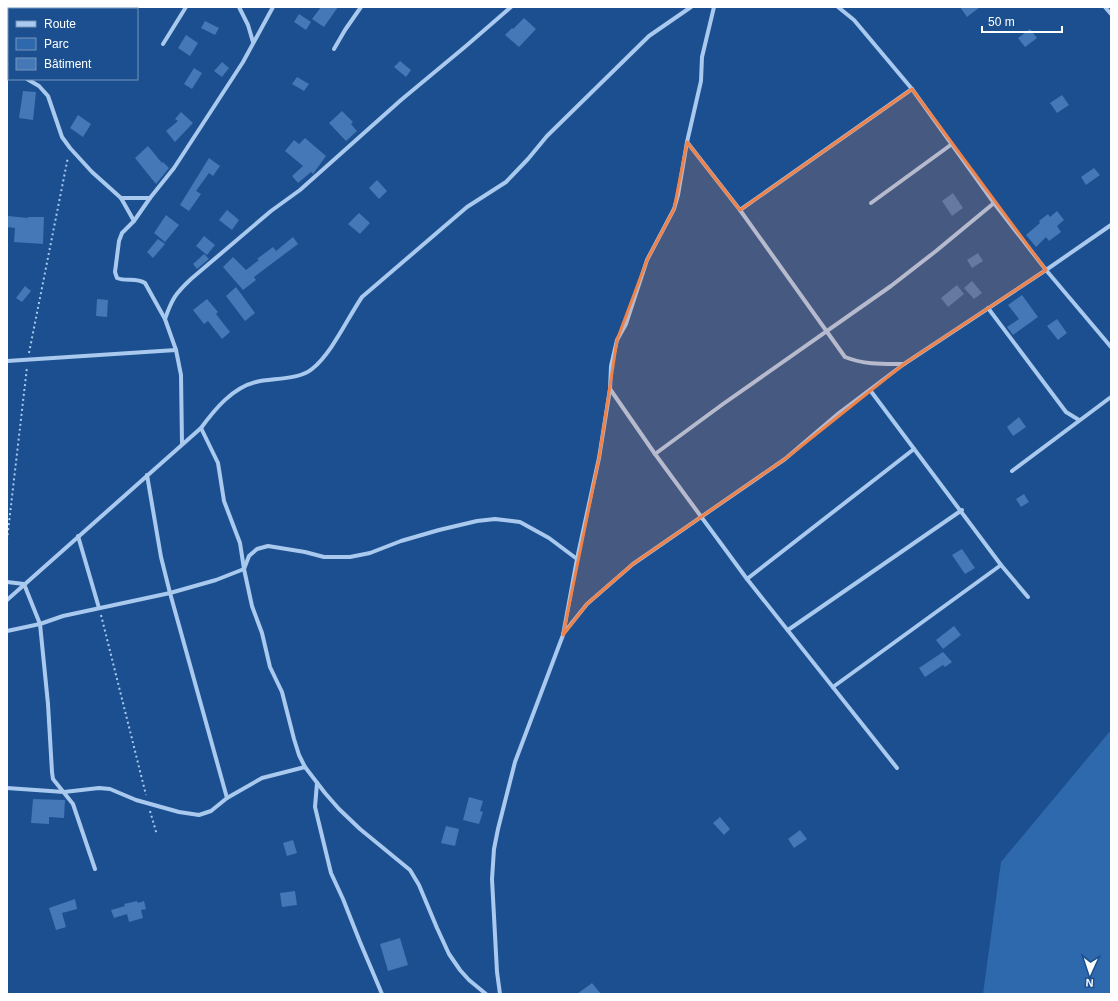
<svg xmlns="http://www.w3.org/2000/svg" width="1118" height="1001" font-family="Helvetica,sans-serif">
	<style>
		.green { fill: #2e69ad }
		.building { fill: #4478b7 }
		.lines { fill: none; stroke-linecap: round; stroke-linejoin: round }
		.path { stroke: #a9c9ee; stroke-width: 2; stroke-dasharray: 2 3; stroke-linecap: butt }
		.minor { stroke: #a9c9ee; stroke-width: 4 }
		.marked { fill: #ee8249; fill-opacity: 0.2; stroke: #ee8249; stroke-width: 3; stroke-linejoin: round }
	</style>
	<rect width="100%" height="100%" fill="#1b4f8f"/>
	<polygon class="green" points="1111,730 1111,994 983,994 1001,862"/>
	<g class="building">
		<polygon points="321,7 338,7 324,27 312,19"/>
		<polygon points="960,7 980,7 967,17"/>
		<polygon points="299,14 311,22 306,30 294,22"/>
		<polygon points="524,18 536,29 519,47 505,35 512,28 513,29"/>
		<polygon points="205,21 219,28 215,35 201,28"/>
		<polygon points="1030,29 1037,38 1025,47 1018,38"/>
		<polygon points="186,35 198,43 190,56 178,48"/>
		<polygon points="400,61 411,70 406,77 394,67"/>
		<polygon points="222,62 229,68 222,77 214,71"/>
		<polygon points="194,68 202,73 192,89 184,84"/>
		<polygon points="297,77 309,84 304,91 292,84"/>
		<polygon points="23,91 36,92 33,120 19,118"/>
		<polygon points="1062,95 1069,105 1057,113 1050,103"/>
		<polygon points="342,111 353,122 351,124 357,131 346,141 329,123"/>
		<polygon points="181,112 193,123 175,142 166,131 178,121 175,119"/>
		<polygon points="78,115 91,124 83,137 70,128"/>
		<polygon points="305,138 326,156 313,174 311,172 298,183 292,176 303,166 285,151 294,140 299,144"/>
		<polygon points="148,146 162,163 163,162 169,168 156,184 135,158"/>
		<polygon points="209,158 220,166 213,176 209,173 196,191 201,194 189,211 180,205"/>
		<polygon points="1094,168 1100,175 1086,185 1081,177"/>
		<polygon points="377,180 387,191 379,199 369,188"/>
		<polygon points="953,193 963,208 952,216 942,201"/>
		<polygon points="227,210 239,220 232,230 219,220"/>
		<polygon points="1057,211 1064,220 1057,226 1061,232 1049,241 1046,237 1036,247 1026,235 1040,223 1039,221 1048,214 1050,217"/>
		<polygon points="359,213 370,223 360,234 348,224"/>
		<polygon points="166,215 179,225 165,242 154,233"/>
		<polygon points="8,216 28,218 28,217 44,217 43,244 14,242 15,228 7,227"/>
		<polygon points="204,236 215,245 207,255 196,246"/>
		<polygon points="293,237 298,244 254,277 256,280 243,290 223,267 233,257 246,270 259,260 257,259 273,247 276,251"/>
		<polygon points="158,239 165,244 153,258 147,252"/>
		<polygon points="978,253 983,261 972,268 967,260"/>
		<polygon points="204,254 209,259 197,269 193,264"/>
		<polygon points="972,281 982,293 974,299 964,288"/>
		<polygon points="957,285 964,294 948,307 941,298"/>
		<polygon points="25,286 31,291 22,302 16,298"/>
		<polygon points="236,287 255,313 245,321 226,296"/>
		<polygon points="1022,295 1038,317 1013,335 1007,327 1019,319 1008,305"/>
		<polygon points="97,299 108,300 107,317 96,316"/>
		<polygon points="207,299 218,312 216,314 230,332 222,339 208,321 204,324 193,310"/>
		<polygon points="1057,319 1067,333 1058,340 1047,326"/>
		<polygon points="1019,417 1026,427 1013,436 1007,427"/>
		<polygon points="1024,494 1029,502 1021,507 1016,499"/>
		<polygon points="962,549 975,568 965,574 952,555"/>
		<polygon points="954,626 961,635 943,649 936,640"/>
		<polygon points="943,652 952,662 945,667 943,665 925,677 919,668"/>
		<polygon points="469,797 483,801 480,811 483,812 479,824 463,820"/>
		<polygon points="33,799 65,800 64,818 49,817 49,824 31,823"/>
		<polygon points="720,817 730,829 724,835 713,823"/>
		<polygon points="446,826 459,829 455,846 441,843"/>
		<polygon points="800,830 807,839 794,848 788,839"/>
		<polygon points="293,840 297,853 287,856 283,843"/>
		<polygon points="295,891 297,905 282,907 280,893"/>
		<polygon points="75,899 77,909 62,913 66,927 56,930 49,908"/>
		<polygon points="137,901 138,903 144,901 146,909 141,910 143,918 129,922 127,914 114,918 111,910 125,906 124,904"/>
		<polygon points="400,938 408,965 388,971 380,944"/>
		<polygon points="592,983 601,994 577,994"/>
	</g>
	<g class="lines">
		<g class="path">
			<polyline points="29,353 68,157"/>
			<polyline points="7,540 27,367"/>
			<polyline points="101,615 146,795"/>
			<polyline points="150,811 157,835"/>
		</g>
		<g class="minor">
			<polyline points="239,7 248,25 253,42"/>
			<polyline points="838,7 854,20 912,89 994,203 1046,270 1111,347"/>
			<polyline points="1105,7 1111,14"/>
			<polyline points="53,9 54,7"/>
			<polyline points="136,9 136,7"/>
			<polyline points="163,44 186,7"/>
			<polyline points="334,49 345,30 361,7"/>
			<polyline points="7,67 9,68"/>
			<polyline points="7,77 9,75"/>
			<polyline points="27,79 39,86 48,96 62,137 70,148 92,172 121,198 134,221"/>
			<path d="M687,142l53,68 105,147c20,8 39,7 59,7"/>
			<polyline points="121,198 150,198"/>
			<polyline points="871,203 952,144"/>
			<polyline points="740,210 912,89"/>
			<polyline points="988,308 1066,412 1079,420"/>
			<path d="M165,319c7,-20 10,-25 26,-40l80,-68 29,-21 101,-90 65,-54 45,-39"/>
			<polyline points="7,361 176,350"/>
			<polyline points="610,389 655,454 747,579 897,768"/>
			<polyline points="870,390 1001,565 1028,597"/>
			<polyline points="201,428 218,463 224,501 240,543 244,569 252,606 262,633 270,667 282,692 294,739 299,755 305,767 325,793 339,809 360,829 410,870 419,885 437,928 449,954 460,970 469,980 486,994"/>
			<path d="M182,444l-1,-69 -5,-25 -11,-31 -20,-36c-9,-6 -19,-1 -28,-5l-2,-6 4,-31 3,-8 12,-12 16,-23 24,-30 69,-106 30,-55"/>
			<polyline points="655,454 723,404 891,286 936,251 994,203"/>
			<polyline points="1012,471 1111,397"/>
			<polyline points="147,475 161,557 170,593 227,798"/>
			<polyline points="78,536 99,608"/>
			<polyline points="747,579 914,449"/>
			<polyline points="7,582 24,584 40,624 48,704 52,772 53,779 73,804 95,869"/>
			<path d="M7,600l194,-172c14,-19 31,-40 55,-46 16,-4 43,-2 56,-13 20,-16 35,-50 50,-72l105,-90 39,-25 22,-23 19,-23 102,-100 42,-29"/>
			<polyline points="788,630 962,510"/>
			<polyline points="7,631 40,624 63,616 170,593 216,580 244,569 249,556 257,549 268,546 305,552 324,557 350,557 370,553 401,541 439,530 477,521 495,519 520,522 549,538 577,559"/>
			<polyline points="563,634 587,604 633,564 785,459 839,413 904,364 1046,270 1111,225"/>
			<polyline points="833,687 1001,565"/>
			<polyline points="317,783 315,807 331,873 343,899 360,942 382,994"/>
			<polyline points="7,788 64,792 99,788 110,789 136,800 179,812 199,815 211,811 227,798 262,778 305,767"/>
			<polyline points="500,994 497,972 492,879 494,849 498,829 515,762 563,635 577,559 599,458 610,389 611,366 617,340 626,324 647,260 674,209 678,195 687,142 701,81 702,57 714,7"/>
		</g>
	</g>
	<path class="marked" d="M912,89l134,181 -142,94 -119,95 -152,105 -46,40 -24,31 36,-177 18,-118 30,-80 27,-51 13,-67 53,68z"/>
	<rect width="1118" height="1001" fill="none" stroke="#ffffff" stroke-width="16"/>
	<rect x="8" y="8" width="130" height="72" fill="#1b4f8f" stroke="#7695bc"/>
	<rect x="16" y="21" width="20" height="6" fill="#a9c9ee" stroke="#7695bc"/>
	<text x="44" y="28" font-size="12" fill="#ffffff">Route</text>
	<rect x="16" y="38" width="20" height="12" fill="#2e69ad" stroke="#7695bc"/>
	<text x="44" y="48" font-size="12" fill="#ffffff">Parc</text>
	<rect x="16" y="58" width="20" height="12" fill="#4478b7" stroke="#7695bc"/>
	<text x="44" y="68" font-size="12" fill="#ffffff">Bâtiment</text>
	<g transform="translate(1090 973) rotate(183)" stroke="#1b4f8f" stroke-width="3" paint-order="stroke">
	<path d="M0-3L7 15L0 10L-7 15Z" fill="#ffffff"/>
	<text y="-6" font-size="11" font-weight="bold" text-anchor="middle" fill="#ffffff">N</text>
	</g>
	<path d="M982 26v6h80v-6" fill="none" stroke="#ffffff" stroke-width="2"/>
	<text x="988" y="26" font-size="12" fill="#ffffff" stroke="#1b4f8f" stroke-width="3" paint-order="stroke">50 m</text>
</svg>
